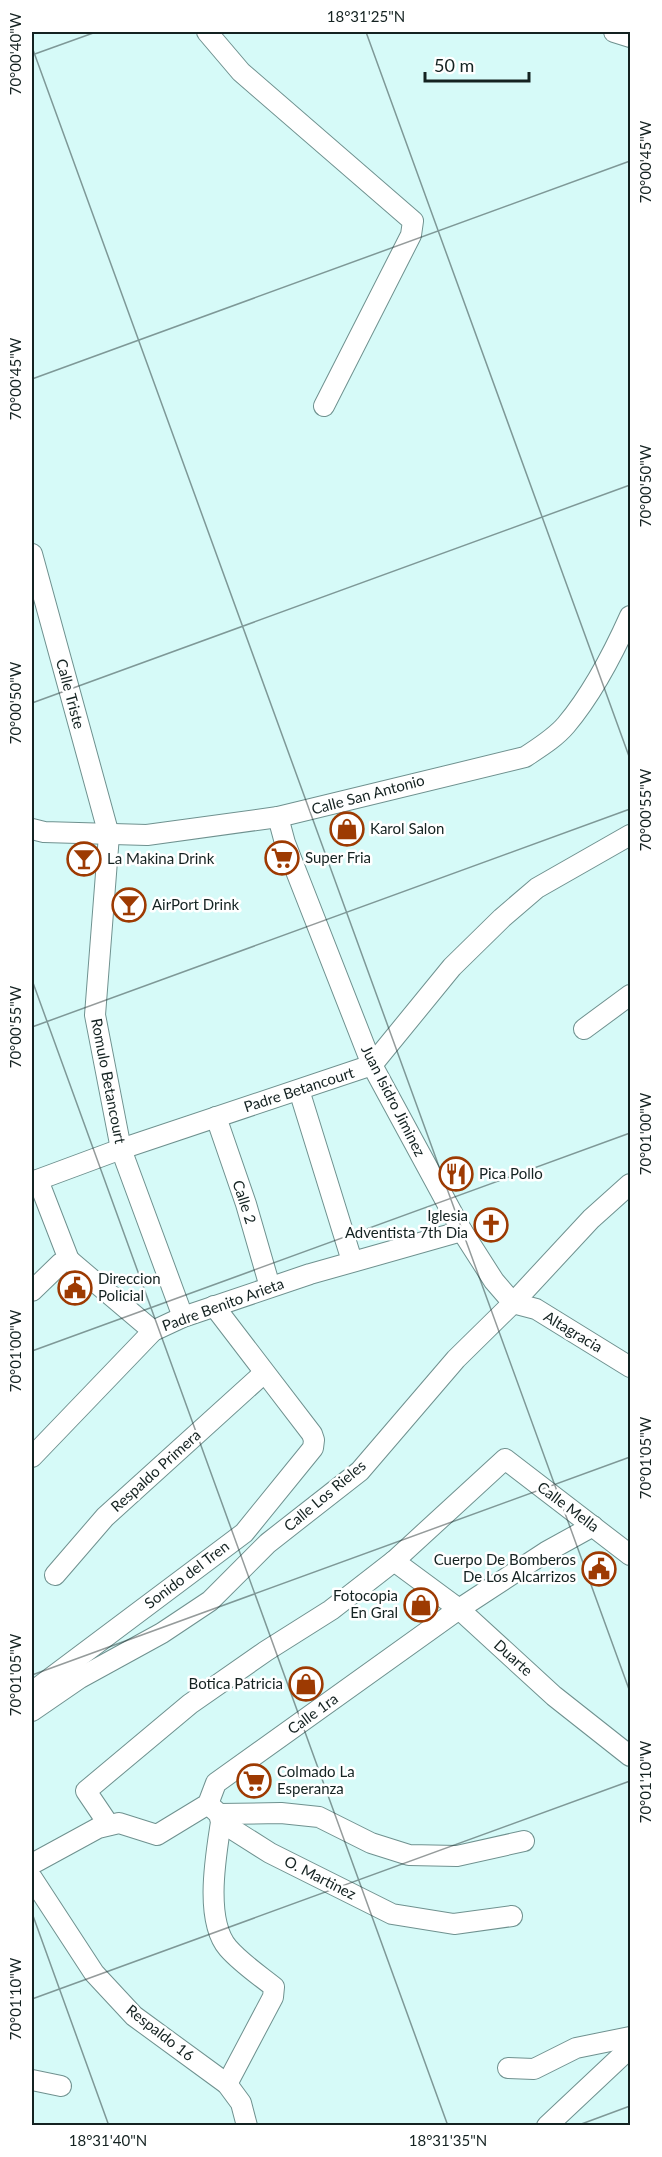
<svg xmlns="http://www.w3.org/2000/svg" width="662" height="2157" font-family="Lato,sans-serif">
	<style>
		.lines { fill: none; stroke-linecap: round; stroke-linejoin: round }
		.minor-casing { stroke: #6f918f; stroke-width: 22 }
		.minor { stroke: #fff; stroke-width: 20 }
		.ticks { fill: none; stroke: #142221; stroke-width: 1.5; stroke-opacity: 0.45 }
		.labels { text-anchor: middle; stroke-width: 5; stroke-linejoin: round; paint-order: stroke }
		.street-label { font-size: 15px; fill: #142221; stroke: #fff }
		.poi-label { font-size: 15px; fill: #142221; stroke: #fff; text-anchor: start }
		.neatline { fill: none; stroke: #142221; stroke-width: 2 }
		.ticks-label { font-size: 15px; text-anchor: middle; fill: #142221 }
	</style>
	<rect width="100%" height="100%" fill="#d6faf8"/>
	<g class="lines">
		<defs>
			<g id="minor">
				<polyline points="207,32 241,72 413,221 411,235 324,406"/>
				<polyline points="614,32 630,37"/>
				<polyline points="32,554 109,835 95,1015 121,1149 183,1317"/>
				<polyline points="278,817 285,843 372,1065 462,1231 494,1281 513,1303"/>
				<path d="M32,829l12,3 103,3 131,-18 247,-60c15,-10 30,-19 41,-32 27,-32 47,-71 64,-109"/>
				<polyline points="584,1029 630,995"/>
				<polyline points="299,1090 352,1261"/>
				<polyline points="216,1117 246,1204 270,1287"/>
				<polyline points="38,1180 69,1260"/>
				<polyline points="32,1182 121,1149 372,1065 452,967 502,918 537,888 630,835"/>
				<polyline points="32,1291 61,1263 69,1260 153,1331"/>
				<polyline points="513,1303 536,1309 630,1367"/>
				<polyline points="32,1457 153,1331 183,1317 310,1274 462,1231"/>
				<polyline points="394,1561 459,1609 554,1696 630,1756"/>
				<polyline points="55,1575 105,1517 264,1373"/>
				<polyline points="32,1692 244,1533 313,1448 314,1440 312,1434 214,1306"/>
				<polyline points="32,1711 80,1678 162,1633 210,1601 268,1543 360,1471 456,1359 513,1303 591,1219 630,1184"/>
				<path d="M208,1804l11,10 2,8c-5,33 -17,98 7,126 13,15 31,27 46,39l-1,10 -46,87"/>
				<polyline points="219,1814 281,1813 319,1817 371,1843 409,1855 457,1856 524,1841"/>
				<polyline points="221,1822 270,1853 392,1914 454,1924 512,1916"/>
				<polyline points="109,1825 86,1791 190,1704 266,1651 331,1610 394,1561 505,1459 630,1555"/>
				<polyline points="32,1864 98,1828 119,1823 157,1835 208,1804 216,1783 459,1609 546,1552 593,1526"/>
				<polyline points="32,1878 94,1973 134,2016 227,2084 241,2103 247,2126"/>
				<polyline points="508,2068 534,2069 576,2048 630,2037"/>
				<polyline points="32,2080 61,2086"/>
				<polyline points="547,2126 630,2048"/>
			</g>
		</defs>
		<use href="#minor" class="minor-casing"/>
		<use href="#minor" class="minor"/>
	</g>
	<path class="ticks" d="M366,32l264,727M32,47l598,1645M32,55l64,-23M32,379l598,-218M32,703l598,-218M32,980l416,1146M32,1027l598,-218M32,1351l598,-218M32,1675l598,-218M32,1913l77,213M32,1999l598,-218M576,2126l54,-20"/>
	<defs>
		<symbol id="shop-ring" viewBox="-11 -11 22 22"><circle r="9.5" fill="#fff" stroke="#9d3a02" stroke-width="1.5"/><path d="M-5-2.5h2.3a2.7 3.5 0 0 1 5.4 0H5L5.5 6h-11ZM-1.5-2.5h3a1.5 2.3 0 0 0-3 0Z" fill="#9d3a02"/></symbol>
		<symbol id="supermarket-ring" viewBox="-11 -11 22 22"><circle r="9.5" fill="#fff" stroke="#9d3a02" stroke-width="1.5"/><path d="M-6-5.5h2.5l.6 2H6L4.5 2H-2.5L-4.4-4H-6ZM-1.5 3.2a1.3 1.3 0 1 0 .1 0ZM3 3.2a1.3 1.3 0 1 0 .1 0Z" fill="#9d3a02"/></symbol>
		<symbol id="bar-ring" viewBox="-11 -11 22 22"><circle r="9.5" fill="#fff" stroke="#9d3a02" stroke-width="1.5"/><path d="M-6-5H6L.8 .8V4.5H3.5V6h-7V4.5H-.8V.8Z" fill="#9d3a02"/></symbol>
		<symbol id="restaurant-ring" viewBox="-11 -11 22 22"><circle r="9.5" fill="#fff" stroke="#9d3a02" stroke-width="1.5"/><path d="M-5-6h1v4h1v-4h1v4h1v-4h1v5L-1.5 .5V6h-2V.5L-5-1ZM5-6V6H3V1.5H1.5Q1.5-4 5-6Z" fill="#9d3a02"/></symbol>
		<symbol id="church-ring" viewBox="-11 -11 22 22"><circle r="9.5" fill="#fff" stroke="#9d3a02" stroke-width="1.5"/><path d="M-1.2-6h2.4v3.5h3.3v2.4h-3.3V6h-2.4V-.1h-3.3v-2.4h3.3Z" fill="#9d3a02"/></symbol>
		<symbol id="civic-ring" viewBox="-11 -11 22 22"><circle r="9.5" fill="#fff" stroke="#9d3a02" stroke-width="1.5"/><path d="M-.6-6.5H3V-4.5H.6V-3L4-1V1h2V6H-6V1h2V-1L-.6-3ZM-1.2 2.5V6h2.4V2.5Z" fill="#9d3a02"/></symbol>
	</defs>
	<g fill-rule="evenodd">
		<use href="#shop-ring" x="328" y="810" width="38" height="38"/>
		<use href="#supermarket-ring" x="263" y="839" width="38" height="38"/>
		<use href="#bar-ring" x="65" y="840" width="38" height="38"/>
		<use href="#bar-ring" x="110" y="886" width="38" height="38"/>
		<use href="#restaurant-ring" x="437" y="1155" width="38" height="38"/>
		<use href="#church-ring" x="472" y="1206" width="38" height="38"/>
		<use href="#civic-ring" x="56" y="1269" width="38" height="38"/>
		<use href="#civic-ring" x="580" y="1550" width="38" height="38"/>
		<use href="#shop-ring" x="402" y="1586" width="38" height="38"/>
		<use href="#shop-ring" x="287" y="1665" width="38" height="38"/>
		<use href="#supermarket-ring" x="235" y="1762" width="38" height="38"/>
	</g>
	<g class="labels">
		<g class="street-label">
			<text transform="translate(70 694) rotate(75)" y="5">Calle Triste</text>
			<text transform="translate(368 795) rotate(-15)" y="5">Calle San Antonio</text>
			<text transform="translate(108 1081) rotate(79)" y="5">Romulo Betancourt</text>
			<text transform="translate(299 1090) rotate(-18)" y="5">Padre Betancourt</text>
			<text transform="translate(393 1101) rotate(63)" y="5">Juan Isidro Jiminez</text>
			<text transform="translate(244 1202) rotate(72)" y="5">Calle 2</text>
			<text transform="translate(223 1305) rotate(-20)" y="5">Padre Benito Arieta</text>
			<text transform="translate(573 1332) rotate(31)" y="5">Altagracia</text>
			<text transform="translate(156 1471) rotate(-42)" y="5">Respaldo Primera</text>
			<text transform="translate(325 1496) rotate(-40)" y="5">Calle Los Rieles</text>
			<text transform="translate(568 1507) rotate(37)" y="5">Calle Mella</text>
			<text transform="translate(187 1575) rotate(-37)" y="5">Sonido del Tren</text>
			<text transform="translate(513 1658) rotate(42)" y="5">Duarte</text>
			<text transform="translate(313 1714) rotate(-36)" y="5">Calle 1ra</text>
			<text transform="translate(320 1878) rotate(27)" y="5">O. Martinez</text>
			<text transform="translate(160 2033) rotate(38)" y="5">Respaldo 16</text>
		</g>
		<g class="poi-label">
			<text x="370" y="834">Karol Salon</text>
			<text x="305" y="863">Super Fria</text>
			<text x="107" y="864">La Makina Drink</text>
			<text x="152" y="910">AirPort Drink</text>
			<text x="479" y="1179">Pica Pollo</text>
			<text x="468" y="1221" text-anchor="end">Iglesia<tspan x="468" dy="17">Adventista 7th Dia</tspan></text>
			<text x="98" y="1284">Direccion<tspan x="98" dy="17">Policial</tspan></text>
			<text x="576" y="1565" text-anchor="end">Cuerpo De Bomberos<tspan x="576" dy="17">De Los Alcarrizos</tspan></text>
			<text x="398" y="1601" text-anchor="end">Fotocopia<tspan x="398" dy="17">En Gral</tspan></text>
			<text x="283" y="1689" text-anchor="end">Botica Patricia</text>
			<text x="277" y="1777">Colmado La<tspan x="277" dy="17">Esperanza</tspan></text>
		</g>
	</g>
	<rect width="662" height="2157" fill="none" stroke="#ffffff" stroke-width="66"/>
	<path d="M425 72v9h104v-9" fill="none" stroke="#142221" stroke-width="3"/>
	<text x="434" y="72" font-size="18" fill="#142221" stroke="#ffffff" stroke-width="4.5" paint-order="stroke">50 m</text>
	<rect x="33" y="33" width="596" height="2091" class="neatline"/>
	<g class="ticks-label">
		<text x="366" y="22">18°31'25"N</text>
		<text transform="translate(16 54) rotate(-90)" y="5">70°00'40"W</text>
		<text transform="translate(646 162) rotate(-90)" y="5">70°00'45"W</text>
		<text transform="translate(16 379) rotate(-90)" y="5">70°00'45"W</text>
		<text transform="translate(646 486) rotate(-90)" y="5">70°00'50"W</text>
		<text transform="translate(16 703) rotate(-90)" y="5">70°00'50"W</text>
		<text transform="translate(646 810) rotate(-90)" y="5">70°00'55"W</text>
		<text transform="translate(16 1027) rotate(-90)" y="5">70°00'55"W</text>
		<text transform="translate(646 1134) rotate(-90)" y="5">70°01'00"W</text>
		<text transform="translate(16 1351) rotate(-90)" y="5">70°01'00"W</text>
		<text transform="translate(646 1458) rotate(-90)" y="5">70°01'05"W</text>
		<text transform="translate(16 1675) rotate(-90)" y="5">70°01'05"W</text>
		<text transform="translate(646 1782) rotate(-90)" y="5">70°01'10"W</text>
		<text transform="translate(16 1999) rotate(-90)" y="5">70°01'10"W</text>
		<text x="108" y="2146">18°31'40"N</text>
		<text x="448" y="2146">18°31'35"N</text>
	</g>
</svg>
